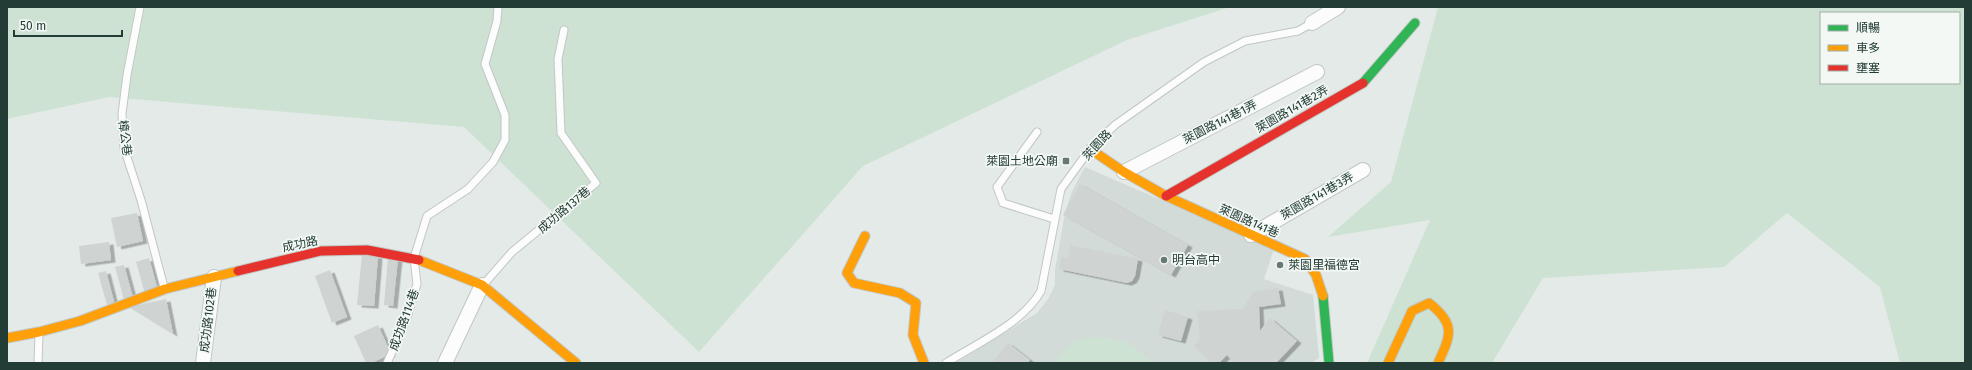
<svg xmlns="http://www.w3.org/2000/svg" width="1972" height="370" font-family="'Fira Sans','Noto Sans TC',sans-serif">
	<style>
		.built { fill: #d2dbd7 }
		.green { fill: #cee2d4; fill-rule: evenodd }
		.building { fill: #cfd3d1; filter: url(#shadow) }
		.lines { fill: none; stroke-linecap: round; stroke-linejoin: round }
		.lane-casing { stroke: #c1c7c4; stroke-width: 9 }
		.street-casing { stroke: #c1c7c4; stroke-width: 16 }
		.fast-casing { stroke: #c0c7c4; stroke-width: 11 }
		.slow-casing { stroke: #c0c7c4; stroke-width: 11 }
		.jam-casing { stroke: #c0c7c4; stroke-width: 11 }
		.lane { stroke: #fbfcfb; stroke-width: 7 }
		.street { stroke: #fbfcfb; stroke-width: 14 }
		.fast { stroke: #30b455; stroke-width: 9 }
		.slow { stroke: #ff9f0a; stroke-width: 9 }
		.jam { stroke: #e5322d; stroke-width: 9 }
		.poi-dot { fill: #677973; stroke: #f3f8f5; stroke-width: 1.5 }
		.labels { text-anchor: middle; stroke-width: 3.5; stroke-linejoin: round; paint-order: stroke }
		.street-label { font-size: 12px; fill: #233c35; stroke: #f3f8f5 }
		.poi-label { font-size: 12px; fill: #233c35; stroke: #f3f8f5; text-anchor: start }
	</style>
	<defs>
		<filter id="shadow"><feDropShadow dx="4.5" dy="2.5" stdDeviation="0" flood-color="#0004"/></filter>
	</defs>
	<rect width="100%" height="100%" fill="#e4eae7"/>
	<polygon class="built" points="1085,167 1274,249 1264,279 1313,295 1319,358 1311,363 955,363 1037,313 1048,299 1055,285 1055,270 1065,213 1072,191"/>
	<g class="green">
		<polygon points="7,7 1230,7 1127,40 863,166 699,352 464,127 109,97 7,119"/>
		<path d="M1438,7h527v356h-65l-20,-76 -93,-74 -63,54 -181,11 -51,85h-125l63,-143 -102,17 63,-55zM1821,13h138v70h-138z"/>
		<path d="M1100,337c21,2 39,8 51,26h-98c17,-20 19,-24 47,-26z"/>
	</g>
	<g class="building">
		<polygon points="1080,184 1188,245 1171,275 1063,215"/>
		<polygon points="137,213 143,241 117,247 111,218"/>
		<polygon points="109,242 111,260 81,264 79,246"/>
		<polygon points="1070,245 1138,259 1135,276 1132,281 1127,283 1059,269 1061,257 1068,258"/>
		<polygon points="362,255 378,256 374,306 357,305"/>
		<polygon points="388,257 398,258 393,306 384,305"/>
		<polygon points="149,258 158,291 145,294 136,262"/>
		<polygon points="124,265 133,298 124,300 115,267"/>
		<polygon points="330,270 347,317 332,323 315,276"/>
		<polygon points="106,271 114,302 107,305 98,273"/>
		<polygon points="1278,288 1281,304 1259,307 1260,331 1270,318 1297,341 1276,363 1234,363 1227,355 1219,363 1211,363 1194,346 1200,339 1197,311 1243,309 1253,292"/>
		<polygon points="166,299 173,334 129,307"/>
		<polygon points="1165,310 1188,317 1181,341 1158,335"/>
		<polygon points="378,325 391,354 371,363 366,363 354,336"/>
		<polygon points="1008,343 1030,360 1027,363 992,363"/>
	</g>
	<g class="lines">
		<defs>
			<g id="lane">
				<polyline points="140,7 127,75 122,114 124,148 141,200 164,287"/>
				<polyline points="1037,132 997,187 1003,203 1054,219"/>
				<polyline points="484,284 512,252 596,183 561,133 558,59 564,30"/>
				<polyline points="38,363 39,334"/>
				<polyline points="387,363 406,321 417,284 414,258 427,216 468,189 493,162 505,140 505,115 485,64 497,21 498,7"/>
				<path d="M946,363c31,-20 76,-39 95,-72l20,-102 29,-40 25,-24 89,-63 41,-21 53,-10 14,-8"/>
			</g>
			<g id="street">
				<polyline points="1312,23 1338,7"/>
				<polyline points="1124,172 1317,72"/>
				<polyline points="1251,235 1363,170"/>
				<polyline points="203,363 214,277"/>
				<polyline points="445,363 482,285"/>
			</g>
			<g id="fast">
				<polyline points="1363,83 1415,23"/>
				<polyline points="1323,296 1329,363"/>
			</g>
			<g id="slow">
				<polyline points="1090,149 1124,172 1166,196 1305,259 1316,275 1323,296"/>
				<polyline points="865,236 847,273 854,283 900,293 916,303 913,335 924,363"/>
				<polyline points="419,260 482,285 576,363"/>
				<polyline points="7,338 39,332 80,321 165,289 238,271"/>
				<path d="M1388,363l24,-52 17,-8c27,21 22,32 9,60"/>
			</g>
			<g id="jam">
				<polyline points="1166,196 1363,83"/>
				<polyline points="238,271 321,251 367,250 419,260"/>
			</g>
		</defs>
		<use href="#lane" class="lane-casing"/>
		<use href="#street" class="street-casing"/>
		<use href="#fast" class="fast-casing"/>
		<use href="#slow" class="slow-casing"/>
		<use href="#jam" class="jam-casing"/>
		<use href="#lane" class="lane"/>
		<use href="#street" class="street"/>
		<use href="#fast" class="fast"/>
		<use href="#slow" class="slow"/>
		<use href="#jam" class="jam"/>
	</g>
	<g class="poi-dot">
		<rect x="1062" y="157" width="8" height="8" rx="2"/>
		<circle cx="1164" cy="260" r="4"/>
		<circle cx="1280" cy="265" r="4"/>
	</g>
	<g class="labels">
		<g class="street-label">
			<text transform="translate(1292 109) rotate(-30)" y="4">萊園路141巷2弄</text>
			<text transform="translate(1220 122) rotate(-27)" y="4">萊園路141巷1弄</text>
			<text transform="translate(125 138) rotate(82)" y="4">樟公巷</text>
			<text transform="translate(1097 145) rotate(-47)" y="4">萊園路</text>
			<text transform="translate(1317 196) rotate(-30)" y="4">萊園路141巷3弄</text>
			<text transform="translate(564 210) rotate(-40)" y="4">成功路137巷</text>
			<text transform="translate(1249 221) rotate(24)" y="4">萊園路141巷</text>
			<text transform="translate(300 244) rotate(-12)" y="4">成功路</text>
			<text transform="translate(208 320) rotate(-83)" y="4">成功路102巷</text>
			<text transform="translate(404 320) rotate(-70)" y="4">成功路114巷</text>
		</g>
		<g class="poi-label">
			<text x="1058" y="165" text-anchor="end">萊園土地公廟</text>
			<text x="1172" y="264">明台高中</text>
			<text x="1288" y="269">萊園里福德宮</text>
		</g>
	</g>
	<rect width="1972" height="370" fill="none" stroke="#233c35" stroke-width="16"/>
	<rect x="1820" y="12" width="140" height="72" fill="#f3f8f5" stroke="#a0ada8"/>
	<rect x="1828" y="25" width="20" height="6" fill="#30b455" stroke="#a0ada8"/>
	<text x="1856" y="32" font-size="12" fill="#233c35">順暢</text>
	<rect x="1828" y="45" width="20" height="6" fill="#ff9f0a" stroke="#a0ada8"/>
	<text x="1856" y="52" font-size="12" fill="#233c35">車多</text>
	<rect x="1828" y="65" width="20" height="6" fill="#e5322d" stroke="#a0ada8"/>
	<text x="1856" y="72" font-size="12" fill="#233c35">壅塞</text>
	<path d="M14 30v6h108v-6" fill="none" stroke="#233c35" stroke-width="2"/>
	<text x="20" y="30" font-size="12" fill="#233c35" stroke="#f3f8f5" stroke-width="3" paint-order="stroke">50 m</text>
</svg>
